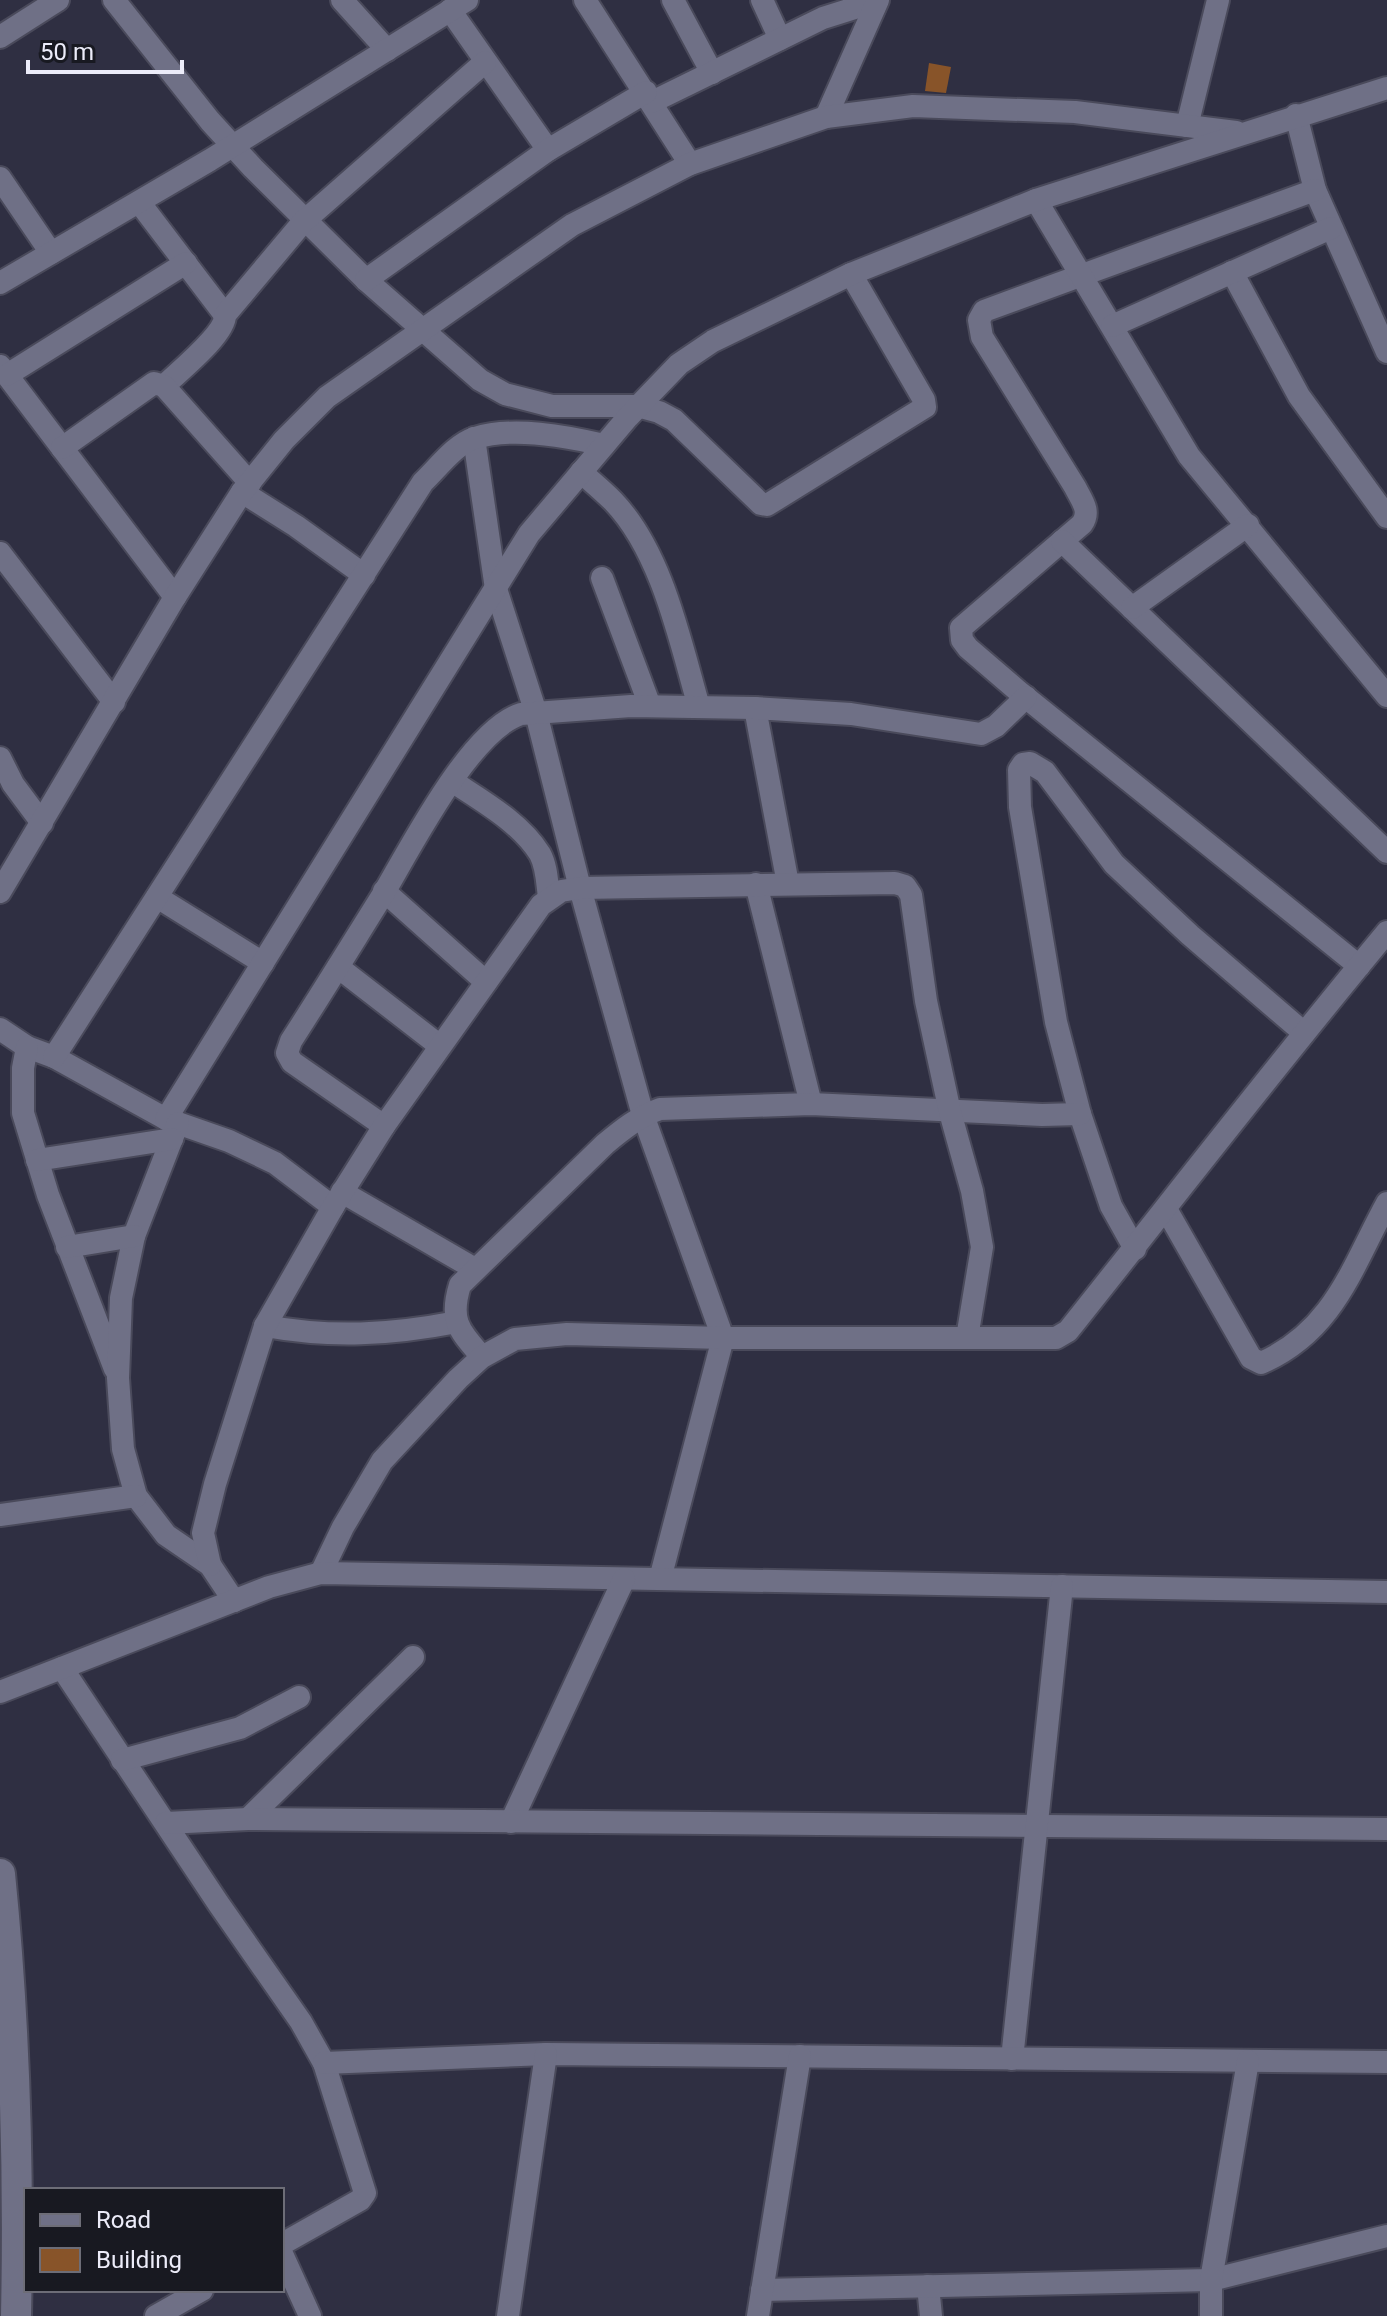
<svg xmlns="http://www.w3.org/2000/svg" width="1387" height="2316" font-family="Roboto,sans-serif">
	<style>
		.building { fill: #885429 }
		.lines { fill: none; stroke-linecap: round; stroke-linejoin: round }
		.minor-casing { stroke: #4a4a5b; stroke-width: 26 }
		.secondary-casing { stroke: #4a4a5b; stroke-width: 34 }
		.minor { stroke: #6f7086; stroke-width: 22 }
		.secondary { stroke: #6f7086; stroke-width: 30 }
	</style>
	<rect width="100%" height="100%" fill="#2f2f42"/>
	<polygon class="building" points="929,63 951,67 946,93 925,91"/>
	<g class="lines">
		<defs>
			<g id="minor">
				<polyline points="114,0 210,121 253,168 366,280 480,380 505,394 552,406 637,406 659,412 674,420 761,504 767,505 925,407 924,400 851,274"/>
				<polyline points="342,0 387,50"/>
				<polyline points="585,0 690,164"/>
				<polyline points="673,0 712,73"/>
				<polyline points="762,0 780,39"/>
				<polyline points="450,10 548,150"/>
				<polyline points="0,37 58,0"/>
				<polyline points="652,102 823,18 861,6 874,8"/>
				<polyline points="1296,115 1315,190 1387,352"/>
				<polyline points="826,117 878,0"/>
				<polyline points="1187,126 1218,0"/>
				<polyline points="0,178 51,253"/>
				<path d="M1315,190l-331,121 -5,9 3,17 93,150c7,14 16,24 7,37l-121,104 1,12 6,8 50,43 341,275"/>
				<polyline points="1036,200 1189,456 1387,696"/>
				<polyline points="139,202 225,315"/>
				<polyline points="1232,272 1299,396 1387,517"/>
				<polyline points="366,280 548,150 646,92"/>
				<polyline points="0,283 210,160 467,0"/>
				<polyline points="1112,326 1331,228"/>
				<polyline points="0,366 175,597"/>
				<polyline points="7,375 186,263"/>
				<path d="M164,386c14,-14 62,-52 61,-71l78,-93 182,-160"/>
				<polyline points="474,438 496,589 536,713 580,888 643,1115 723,1338 660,1579"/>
				<polyline points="62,448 154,383 164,386 250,483"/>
				<path d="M581,472c10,9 22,19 32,29 49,51 67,140 86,206"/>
				<polyline points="242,492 296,526 364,575"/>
				<polyline points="1062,541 1387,852"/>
				<polyline points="0,553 114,702"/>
				<polyline points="602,578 650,706"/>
				<polyline points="1132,608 1248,525"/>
				<polyline points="755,708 788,884"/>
				<polyline points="0,758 13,784 42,823"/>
				<path d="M452,781c30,20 68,41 88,73 7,13 7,29 9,43"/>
				<polyline points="756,884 811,1104"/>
				<polyline points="384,891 486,982"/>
				<polyline points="0,892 175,597 242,492 284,440 327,397 572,225 690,164 826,117 913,106 1075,112 1236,132"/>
				<polyline points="157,897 263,963"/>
				<polyline points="338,967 440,1046"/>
				<polyline points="0,1029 27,1047 54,1057 166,1119 229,1141 275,1163 333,1207"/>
				<polyline points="27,1047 23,1068 23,1113 48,1195 115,1369"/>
				<path d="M54,1057l369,-575c15,-14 32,-38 52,-44 38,-12 91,-2 129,7"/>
				<polyline points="166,1119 529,534 628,417 679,364 713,341 851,274 1036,200 1387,88"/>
				<polyline points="178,1123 134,1236 121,1298 118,1378 123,1449 136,1496 166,1535 210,1565 234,1601"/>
				<path d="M384,1126l-92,-64 -5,-9 4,-12c31,-48 61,-97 91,-145 28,-47 88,-166 139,-182l110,-8 124,2 96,6 130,20 15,-8 30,-29"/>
				<polyline points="37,1160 172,1139"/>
				<polyline points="342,1192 475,1269"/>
				<path d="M1166,1209l85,149 10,5c73,-32 91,-96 126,-160"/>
				<polyline points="67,1247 134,1236"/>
				<polyline points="1135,1249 1111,1206 1080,1114 1056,1022 1020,807 1019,770 1023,764 1030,763 1045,772 1114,864 1190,935 1304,1033"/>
				<path d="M265,1326c67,12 125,9 192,-4"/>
				<path d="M482,1357c-23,-27 -33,-36 -22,-72l145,-141c18,-15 33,-27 55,-35l151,-5 231,11 38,-1"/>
				<polyline points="0,1515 136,1496"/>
				<polyline points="210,1565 203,1533 215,1484 265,1326 333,1207 384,1126 541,905 561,891 580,888 895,883 905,886 911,895 926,1001 950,1112 972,1191 982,1247 967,1338"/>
				<path d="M321,1573l22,-46 39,-66 76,-82 24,-22 33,-18 52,-5 156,4h333l12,-7c106,-133 210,-268 319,-399"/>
				<polyline points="62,1668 218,1903 301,2022 324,2063 365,2193 360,2200 282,2244"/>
				<polyline points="0,1692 269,1587 321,1573 1387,1592"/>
				<polyline points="122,1760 240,1728 299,1697"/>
				<polyline points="248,1819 413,1657"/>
				<polyline points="511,1822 624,1579"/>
				<polyline points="166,1823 248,1819 1387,1829"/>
				<polyline points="1012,2059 1062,1586"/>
				<polyline points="324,2063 546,2054 1387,2062"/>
				<polyline points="282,2254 310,2316"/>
				<polyline points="928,2286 931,2316"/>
				<polyline points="762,2290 1211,2280 1387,2236"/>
				<polyline points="156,2316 202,2290"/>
				<polyline points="508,2316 546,2054"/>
				<polyline points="758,2316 800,2056"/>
				<polyline points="1211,2316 1211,2280 1248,2061"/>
			</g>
			<path id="secondary" d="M0,1874c15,147 19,294 16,442"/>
		</defs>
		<use href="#minor" class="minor-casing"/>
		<use href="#secondary" class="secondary-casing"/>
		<use href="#minor" class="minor"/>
		<use href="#secondary" class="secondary"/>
	</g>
	<rect x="24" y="2188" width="260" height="104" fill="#181921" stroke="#6d6d77" stroke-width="2"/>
	<rect x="40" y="2214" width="40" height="12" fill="#6f7086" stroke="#6d6d77" stroke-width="2"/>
	<text x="96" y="2228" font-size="24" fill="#ececf9">Road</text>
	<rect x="40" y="2248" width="40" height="24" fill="#885429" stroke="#6d6d77" stroke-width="2"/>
	<text x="96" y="2268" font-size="24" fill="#ececf9">Building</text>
	<path d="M28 60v12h154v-12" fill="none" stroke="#ececf9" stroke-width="4"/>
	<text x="40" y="60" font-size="24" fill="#ececf9" stroke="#181921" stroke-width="6" paint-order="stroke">50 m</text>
</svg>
